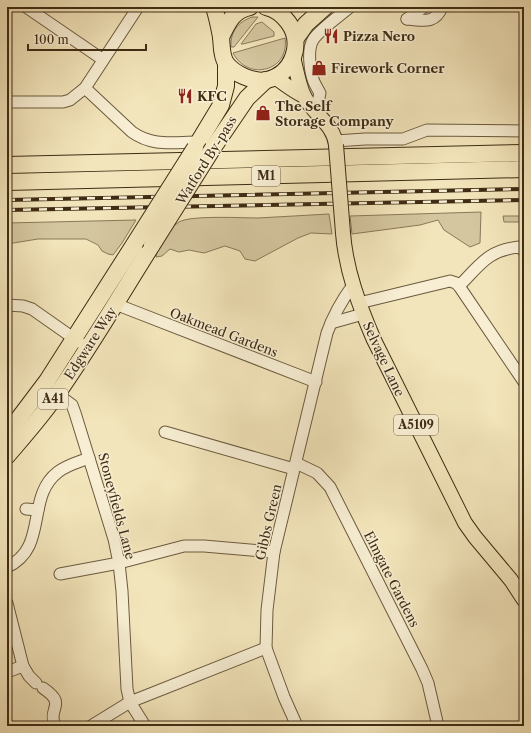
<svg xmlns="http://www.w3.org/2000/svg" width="531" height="733" font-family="'Libre Caslon Text',serif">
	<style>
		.green { fill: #d4c69f; stroke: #8a795a }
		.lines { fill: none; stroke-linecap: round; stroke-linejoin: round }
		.minor-casing { stroke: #6c5a3e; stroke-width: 13 }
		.major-casing { stroke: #3f2c14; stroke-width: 16 }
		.highway-casing { stroke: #3f2c14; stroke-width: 18 }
		.minor { stroke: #f7eed3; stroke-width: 11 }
		.major { stroke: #f3e5bb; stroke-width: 14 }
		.highway { stroke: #f3e5bb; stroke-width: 16 }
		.rail-casing { stroke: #3f2c14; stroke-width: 4 }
		.rail { stroke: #f7eed3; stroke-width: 2.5; stroke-dasharray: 8; stroke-linecap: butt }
		.major-bridge-casing { stroke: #3f2c14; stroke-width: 16; stroke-linecap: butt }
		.highway-bridge-casing { stroke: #3f2c14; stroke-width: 18; stroke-linecap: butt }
		.major-bridge { stroke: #f3e5bb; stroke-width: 14 }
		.highway-bridge { stroke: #f3e5bb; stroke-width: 16 }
		.labels { text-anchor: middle; stroke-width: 3; stroke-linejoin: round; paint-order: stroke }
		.shield { fill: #f7eed3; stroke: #76664d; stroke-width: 1 }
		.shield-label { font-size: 12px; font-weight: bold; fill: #3f2c14 }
		.poi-label { font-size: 13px; font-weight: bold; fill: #3f2c14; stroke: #f7eed3; text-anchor: start }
		.street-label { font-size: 13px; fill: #3f2c14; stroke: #f7eed3 }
	</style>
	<rect width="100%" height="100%" fill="#f3e5bb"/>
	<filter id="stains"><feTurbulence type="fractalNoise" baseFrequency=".005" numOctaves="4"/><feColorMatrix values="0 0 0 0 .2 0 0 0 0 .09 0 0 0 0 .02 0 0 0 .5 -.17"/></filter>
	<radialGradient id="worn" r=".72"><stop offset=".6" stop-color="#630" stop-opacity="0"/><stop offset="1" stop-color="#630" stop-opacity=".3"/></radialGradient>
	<g class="green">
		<path d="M252,17h6l-24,30h-3c-1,-15 7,-25 21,-30z"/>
		<polygon points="262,22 274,32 274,36 243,44 241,44 256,24"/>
		<path d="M285,38c5,33 -37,44 -52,15z"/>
		<polygon points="481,212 480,243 470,247 444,230 438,220 420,225 352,234 350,216"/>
		<path d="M329,214l3,20 -21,-1 -13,5 -43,23 -10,-2 -5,-8 -15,-5 -21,7 -15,-3 -10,2 -9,-3 -8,7 -6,1c2,-13 12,-28 23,-35 11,-7 64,-4 79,-4 24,-1 47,-3 71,-4z"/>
		<polygon points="503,216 524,216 524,222 504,222"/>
		<polygon points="136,220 122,243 113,255 108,254 102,251 98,245 86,239 38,239 7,244 7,223"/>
	</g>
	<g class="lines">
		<defs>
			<g id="minor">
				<polyline points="26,7 102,59"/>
				<path d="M407,19c15,1 28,6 35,-12"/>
				<polyline points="407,19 424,7"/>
				<path d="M85,88l47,44c21,15 41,10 66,10"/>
				<polyline points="7,102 63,102 70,100 85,88 138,7"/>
				<path d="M313,107l5,-5 2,-9c-2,-3 -4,-7 -6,-11 -4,-10 -7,-32 -1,-42 6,-10 28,-25 37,-33"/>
				<polyline points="336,141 365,139 403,139 427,130 524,131"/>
				<path d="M459,286c21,-21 29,-36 60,-39l5,4"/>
				<polyline points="359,303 450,281 456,283 459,286 524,382"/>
				<polyline points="7,305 23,306 32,309 79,342"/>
				<polyline points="123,307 316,382"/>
				<polyline points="331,323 363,314"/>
				<polyline points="57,394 72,405 75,413 114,539 119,563 122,591 127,689 130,702 145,726"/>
				<polyline points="165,432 294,469"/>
				<polyline points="296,463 317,473 330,487 422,669 428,683 438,726"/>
				<polyline points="26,509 38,510"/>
				<path d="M7,567c42,-19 18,-70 51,-95 9,-7 21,-10 31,-14"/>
				<polyline points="60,574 119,563 184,546 204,546 274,552"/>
				<polyline points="7,603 23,666 29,676 36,683"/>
				<polyline points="7,672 23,666"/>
				<path d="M43,688c25,17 4,19 12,38"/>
				<polyline points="91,726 130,702 266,648"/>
				<path d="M297,726l-13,-29 -18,-49 1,-38 7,-58 53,-219c6,-17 15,-33 26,-48"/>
			</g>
			<g id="major">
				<path d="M293,57c3,11 6,29 11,39 9,18 30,28 32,49"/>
				<path d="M274,77c10,6 19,14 30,19"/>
				<path d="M343,233c3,38 16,72 31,107l91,183 10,14 36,43 13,20"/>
			</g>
			<g id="highway">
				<path d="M214,7c3,10 5,19 7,30 1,9 0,18 5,26 8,11 28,20 41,17 26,-6 37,-37 21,-58 -6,-8 -13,-13 -22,-15"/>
				<path d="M221,37c7,-14 11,-26 29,-30"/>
				<polyline points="296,38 306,24 325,7"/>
				<polyline points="195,148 221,105 226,86 226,64"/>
				<polyline points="213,148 247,98 266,80"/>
				<polyline points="7,165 524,153"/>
				<polyline points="7,182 524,169"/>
				<polyline points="7,434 47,381 135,243"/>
				<path d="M7,456c17,-20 35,-40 50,-62 34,-48 64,-100 95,-149"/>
			</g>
		</defs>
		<use href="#minor" class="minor-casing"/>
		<use href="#major" class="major-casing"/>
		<use href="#highway" class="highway-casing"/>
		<use href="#minor" class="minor"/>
		<use href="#major" class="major"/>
		<use href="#highway" class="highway"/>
		<defs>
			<g id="rail">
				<polyline points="7,200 524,189"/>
				<polyline points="7,210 524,200"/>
			</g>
		</defs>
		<use href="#rail" class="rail-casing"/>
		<use href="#rail" class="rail"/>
		<defs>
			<polyline id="major-bridge" points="336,145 343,233"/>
			<g id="highway-bridge">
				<polyline points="135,243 195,148"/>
				<polyline points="152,245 213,148"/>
			</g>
		</defs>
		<use href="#major-bridge" class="major-bridge-casing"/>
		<use href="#highway-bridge" class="highway-bridge-casing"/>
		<use href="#major-bridge" class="major-bridge"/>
		<use href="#highway-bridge" class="highway-bridge"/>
	</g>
	<defs>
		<symbol id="restaurant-bare" viewBox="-9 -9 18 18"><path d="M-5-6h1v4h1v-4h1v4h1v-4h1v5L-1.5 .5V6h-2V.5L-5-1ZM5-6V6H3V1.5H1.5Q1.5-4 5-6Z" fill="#8f2418" stroke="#f7eed3" stroke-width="2.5" paint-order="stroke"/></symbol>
		<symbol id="shop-bare" viewBox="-9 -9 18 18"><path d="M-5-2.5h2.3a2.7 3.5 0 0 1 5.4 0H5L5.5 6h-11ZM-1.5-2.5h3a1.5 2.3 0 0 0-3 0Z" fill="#8f2418" stroke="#f7eed3" stroke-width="2.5" paint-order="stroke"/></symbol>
	</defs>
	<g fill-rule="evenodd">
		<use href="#restaurant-bare" x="320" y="25" width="22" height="22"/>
		<use href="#shop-bare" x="308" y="57" width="22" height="22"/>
		<use href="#restaurant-bare" x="174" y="85" width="22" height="22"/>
		<use href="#shop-bare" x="252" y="102" width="22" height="22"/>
	</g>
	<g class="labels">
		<g class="shield">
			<rect x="252" y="166" width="28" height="20" rx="3"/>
			<rect x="38" y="389" width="30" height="20" rx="3"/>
			<rect x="394" y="415" width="44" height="20" rx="3"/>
		</g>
		<g class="shield-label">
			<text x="266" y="180">M1</text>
			<text x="53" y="403">A41</text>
			<text x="416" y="429">A5109</text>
		</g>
		<g class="poi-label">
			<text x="343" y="41">Pizza Nero</text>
			<text x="331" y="73">Firework Corner</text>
			<text x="197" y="101">KFC</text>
			<text x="275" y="111">The Self<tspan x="275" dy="15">Storage Company</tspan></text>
		</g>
		<g class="street-label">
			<text transform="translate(206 160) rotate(-58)" y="5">Watford By-pass</text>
			<text transform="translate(224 332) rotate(21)" y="5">Oakmead Gardens</text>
			<text transform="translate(90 343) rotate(-57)" y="5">Edgware Way</text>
			<text transform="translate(384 359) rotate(65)" y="5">Selvage Lane</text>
			<text transform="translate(117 506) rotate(75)" y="5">Stoneyfields Lane</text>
			<text transform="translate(268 522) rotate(-77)" y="5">Gibbs Green</text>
			<text transform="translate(392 579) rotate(63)" y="5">Elmgate Gardens</text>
		</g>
	</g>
	<rect width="531" height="733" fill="none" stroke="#f3e5bb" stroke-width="24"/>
	<rect x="8" y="8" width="515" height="717" fill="none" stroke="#3f2c14" stroke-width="2"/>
	<rect x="12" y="12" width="507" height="709" fill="none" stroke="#3f2c14"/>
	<path d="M28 44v6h118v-6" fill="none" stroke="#3f2c14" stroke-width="2"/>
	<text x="34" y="44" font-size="12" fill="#3f2c14" stroke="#f7eed3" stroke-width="3" paint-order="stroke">100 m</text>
	<rect width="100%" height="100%" filter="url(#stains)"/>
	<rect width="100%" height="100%" fill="url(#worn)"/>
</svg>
